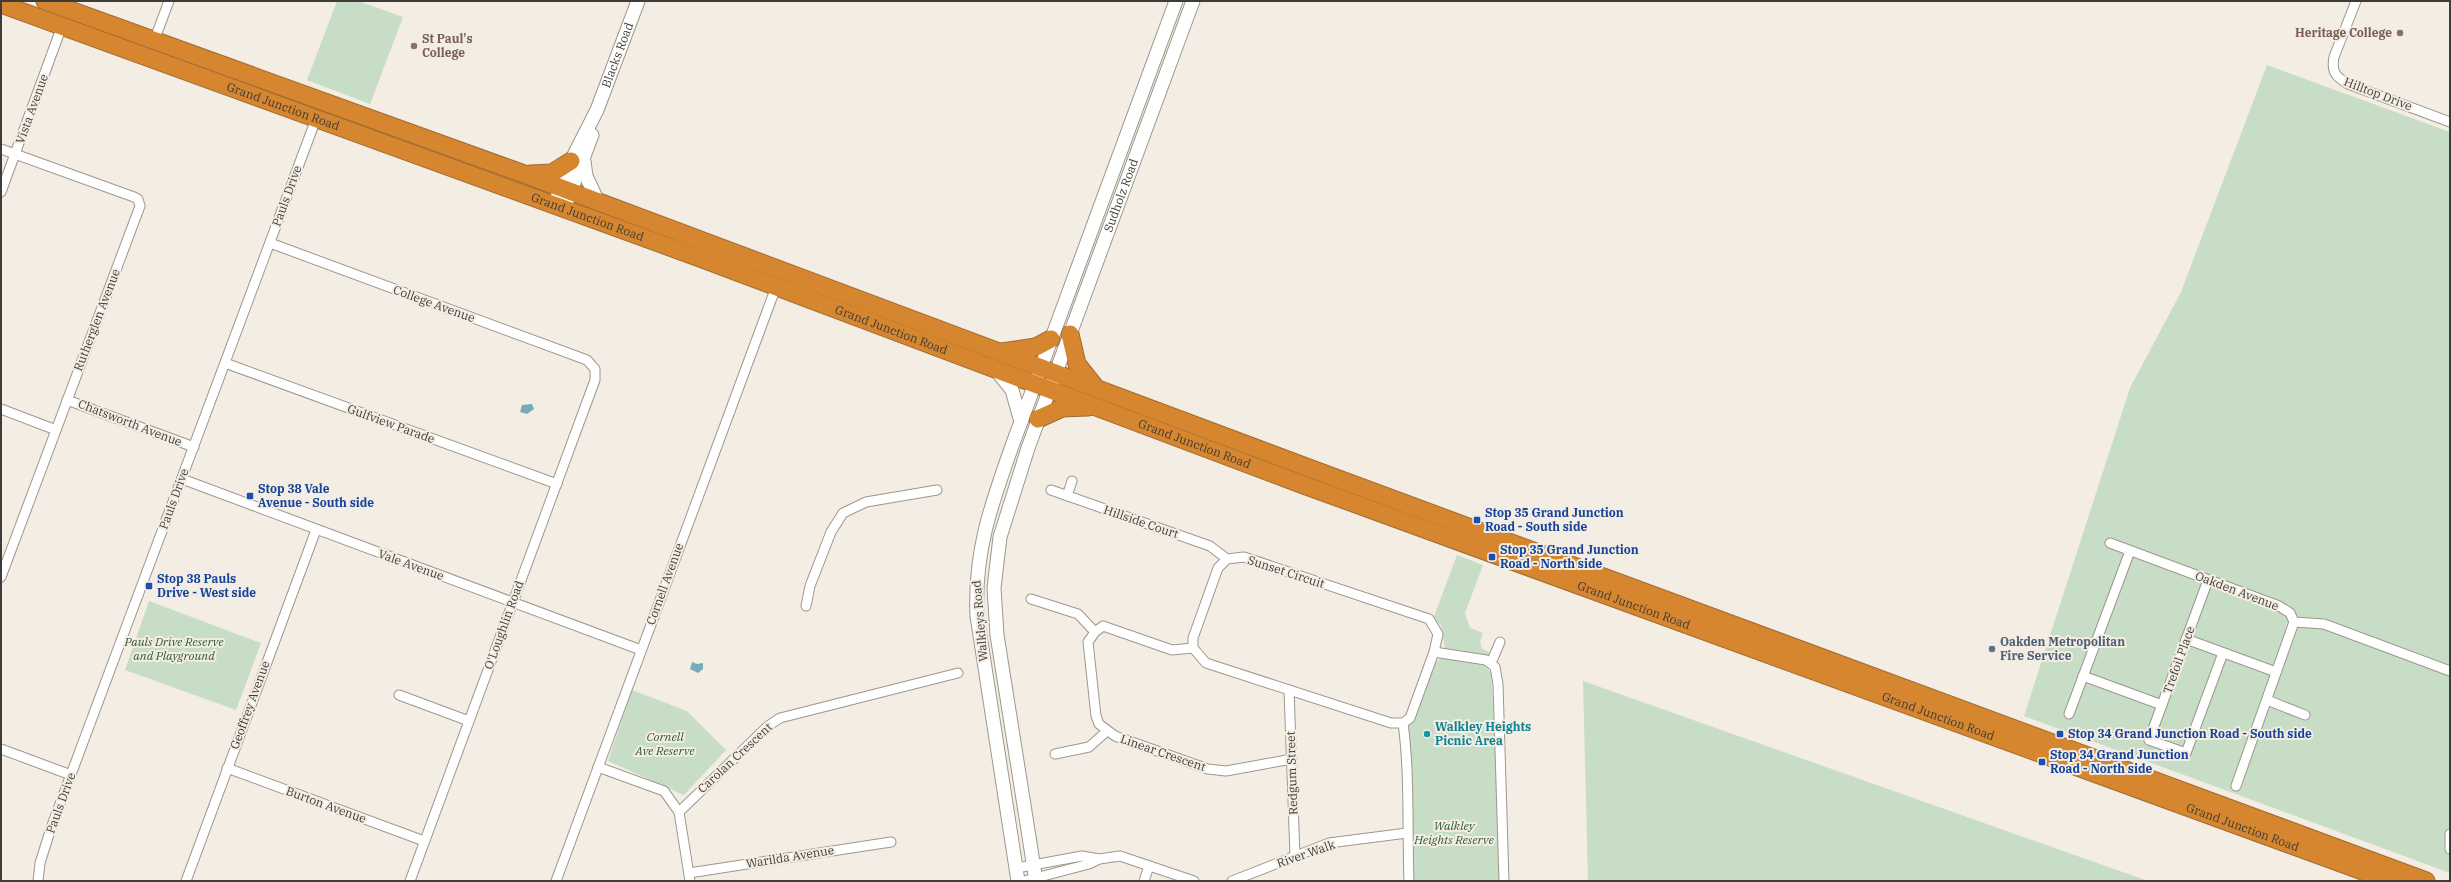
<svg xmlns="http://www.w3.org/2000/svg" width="2451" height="882" font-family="'IBM Plex Serif',serif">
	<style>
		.green { fill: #c7ddc5 }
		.water { fill: #76abbc }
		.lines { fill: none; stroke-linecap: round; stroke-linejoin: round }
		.street-casing { stroke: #9d978d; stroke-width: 11 }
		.secondary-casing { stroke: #9d978d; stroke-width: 15 }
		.highway-casing { stroke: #a06c32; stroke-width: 19 }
		.street { stroke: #fff; stroke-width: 9 }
		.secondary { stroke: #fff; stroke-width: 13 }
		.highway { stroke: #d5862f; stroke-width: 17 }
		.education-dot { fill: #8d6e63; stroke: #f4ede3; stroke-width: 1.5 }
		.transit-dot { fill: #1a4fb4; stroke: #f4ede3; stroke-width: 1.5 }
		.service-dot { fill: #5c6f8a; stroke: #f4ede3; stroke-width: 1.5 }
		.culture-dot { fill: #0f9aa8; stroke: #f4ede3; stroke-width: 1.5 }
		.labels { text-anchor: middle; stroke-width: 4; stroke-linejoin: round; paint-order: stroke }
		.education-label { font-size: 12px; font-weight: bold; fill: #785e54; stroke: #f4ede3; text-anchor: end }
		.street-label { font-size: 12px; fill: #3e3c38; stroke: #f4ede3 }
		.transit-label { font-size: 12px; font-weight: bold; fill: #164399; stroke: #f4ede3; text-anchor: start }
		.park-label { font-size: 12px; font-style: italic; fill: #2f5c2c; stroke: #f4ede3 }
		.service-label { font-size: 12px; font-weight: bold; fill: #4e5e75; stroke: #f4ede3; text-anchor: start }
		.culture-label { font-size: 12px; font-weight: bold; fill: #0d838f; stroke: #f4ede3; text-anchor: start }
	</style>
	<rect width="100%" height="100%" fill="#f4ede3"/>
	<g class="green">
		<polygon points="337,1 358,1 403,17 370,104 307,80"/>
		<polygon points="2267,65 2450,132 2450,873 2024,716 2130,388 2181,292"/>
		<polygon points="1457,555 1483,565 1465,613 1470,628 1483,633 1480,641 1482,649 1489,652 1491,656 1445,649 1441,625 1433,619"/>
		<polygon points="149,601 261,643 236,710 125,670"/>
		<polygon points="1443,657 1484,665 1491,673 1504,881 1409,881 1403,723 1435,663"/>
		<polygon points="1583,681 2148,881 1588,881"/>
		<polygon points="632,690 687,711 726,750 684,795 608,761"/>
	</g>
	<g class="water">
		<polygon points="532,404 534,409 527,414 520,412 522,405"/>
		<polygon points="692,662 697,664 703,663 703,669 698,673 690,669"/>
	</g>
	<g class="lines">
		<defs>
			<g id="street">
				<path d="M2356,1l-22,56c-3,15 2,20 14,27l102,38"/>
				<polyline points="154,41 169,1"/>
				<polyline points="1,149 134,197 138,199 140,206 1,577"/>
				<polyline points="1,192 62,26"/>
				<polyline points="270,243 587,360 595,369 595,380 410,881"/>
				<polyline points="225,363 557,484"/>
				<polyline points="67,400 194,447"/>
				<polyline points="1,409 56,430"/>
				<polyline points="182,479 641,650"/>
				<polyline points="1051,490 1210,546 1227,559"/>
				<polyline points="1067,496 1072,481"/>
				<polyline points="2110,543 2279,606 2290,613 2294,622 2324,624 2450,671"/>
				<polygon points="1244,557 1429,619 1438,634 1434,652 1410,718 1403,723 1391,723 1206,663 1193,648 1193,638 1218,568 1227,559"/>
				<polyline points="2208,580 2149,740 2186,753 2223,653"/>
				<polyline points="1031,599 1078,614 1095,632"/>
				<polyline points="806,606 810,586 831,532 843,513 866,502 937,490"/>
				<polyline points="2186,639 2276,672"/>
				<polyline points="1193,648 1172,650 1103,626 1095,632 1088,642 1096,716 1099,724 1115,736 1208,769 1226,771 1292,759"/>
				<polyline points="1434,652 1486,660 1495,667 1498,684 1504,881"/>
				<polyline points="1491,663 1500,642"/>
				<polyline points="2083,676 2162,705"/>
				<polyline points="1289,690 1295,856"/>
				<polyline points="399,695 469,721"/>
				<polyline points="2267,700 2305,715"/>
				<polyline points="2069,714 2130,551"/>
				<path d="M1403,723c7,52 4,105 6,158"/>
				<polyline points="1,749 71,775"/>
				<polyline points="1055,754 1089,747 1107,731"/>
				<polyline points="598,767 664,791 679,812"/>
				<polyline points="227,768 424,841"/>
				<polyline points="2236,786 2294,622"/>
				<polyline points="2450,834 2450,849"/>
				<polyline points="1016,868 1082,856 1099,859 1120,856 1194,881"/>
				<polyline points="689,873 891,842"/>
				<polyline points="38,881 40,863 51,828 316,119"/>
				<polyline points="186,881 316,530"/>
				<polyline points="556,881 776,287"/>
				<polyline points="690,881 679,812 768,726 780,718 958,673"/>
				<polyline points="1024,881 1089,864 1099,859"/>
				<polyline points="1144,881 1149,866"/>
				<polyline points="1232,881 1329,843 1407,833"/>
			</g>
			<g id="secondary">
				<polyline points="584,161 586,176 598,202"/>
				<path id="s1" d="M554,205l17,-44 26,-51 41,-109"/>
				<polyline points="564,209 592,135"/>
				<polyline points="995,369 1012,390 1021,422"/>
				<path d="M1018,881l-41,-265c-3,-64 14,-111 35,-170l164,-445"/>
				<path id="s2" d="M1036,881l-39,-246 -3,-47 6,-51 28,-89 165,-447"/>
			</g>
			<g id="highway">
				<polyline points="45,1 524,174 1306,467 2426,881"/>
				<path id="s3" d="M1,4l699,254 601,226 1089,397"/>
				<polyline points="530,174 552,173 571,161"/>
				<polyline points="1070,334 1077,364 1096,388"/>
				<polyline points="1002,352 1036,347 1051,339"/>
				<polyline points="1038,419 1062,408 1088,407"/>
			</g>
		</defs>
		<use href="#street" class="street-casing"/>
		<use href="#secondary" class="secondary-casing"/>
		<use href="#highway" class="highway-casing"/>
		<use href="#street" class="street"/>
		<use href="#secondary" class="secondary"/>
		<use href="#highway" class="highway"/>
	</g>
	<g class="education-dot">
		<circle cx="2400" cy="33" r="4"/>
		<circle cx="414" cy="46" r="4"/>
	</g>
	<g class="transit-dot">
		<rect x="246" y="492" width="8" height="8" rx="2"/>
		<rect x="1473" y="516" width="8" height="8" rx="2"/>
		<rect x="1488" y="553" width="8" height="8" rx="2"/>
		<rect x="145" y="582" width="8" height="8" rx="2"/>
		<rect x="2056" y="730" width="8" height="8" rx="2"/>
		<rect x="2038" y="758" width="8" height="8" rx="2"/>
	</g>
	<circle class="service-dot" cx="1992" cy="649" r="4"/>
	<circle class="culture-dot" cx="1427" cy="734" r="4"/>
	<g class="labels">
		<g class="education-label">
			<text x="2392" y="37">Heritage College</text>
			<text x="422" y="43" text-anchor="start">St Paul's<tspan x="422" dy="14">College</tspan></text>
		</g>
		<g class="street-label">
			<text dy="4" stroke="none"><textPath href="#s1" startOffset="163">Blacks Road</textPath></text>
			<text transform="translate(2378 94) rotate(21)" y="4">Hilltop Drive</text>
			<text dy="4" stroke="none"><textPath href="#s3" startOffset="300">Grand Junction Road</textPath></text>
			<text transform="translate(32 109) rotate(-70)" y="4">Vista Avenue</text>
			<text dy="4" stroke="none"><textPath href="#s2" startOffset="710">Sudholz Road</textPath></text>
			<text transform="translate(287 196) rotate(-70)" y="4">Pauls Drive</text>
			<text dy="4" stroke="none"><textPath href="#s3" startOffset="624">Grand Junction Road</textPath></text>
			<text transform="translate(434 304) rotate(20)" y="4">College Avenue</text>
			<text transform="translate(97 320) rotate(-69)" y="4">Rutherglen Avenue</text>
			<text dy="4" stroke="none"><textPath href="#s3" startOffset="948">Grand Junction Road</textPath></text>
			<text transform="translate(130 423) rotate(21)" y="4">Chatsworth Avenue</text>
			<text transform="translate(391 424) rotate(20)" y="4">Gulfview Parade</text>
			<text dy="4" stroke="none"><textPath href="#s3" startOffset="1272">Grand Junction Road</textPath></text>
			<text transform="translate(174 499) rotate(-70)" y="4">Pauls Drive</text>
			<text transform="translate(1141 522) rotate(19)" y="4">Hillside Court</text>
			<text transform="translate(411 565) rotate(20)" y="4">Vale Avenue</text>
			<text transform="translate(1286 572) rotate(18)" y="4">Sunset Circuit</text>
			<text transform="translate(665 584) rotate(-70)" y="4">Cornell Avenue</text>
			<text transform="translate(2237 591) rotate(21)" y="4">Oakden Avenue</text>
			<text dy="4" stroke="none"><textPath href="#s3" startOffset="1740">Grand Junction Road</textPath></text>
			<text transform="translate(980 621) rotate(-95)" y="4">Walkleys Road</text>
			<text transform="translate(504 625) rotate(-70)" y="4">O'Loughlin Road</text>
			<text transform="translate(2179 660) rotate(-70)" y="4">Trefoil Place</text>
			<text transform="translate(250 705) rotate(-70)" y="4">Geoffrey Avenue</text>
			<text dy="4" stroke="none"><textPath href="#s3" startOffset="2064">Grand Junction Road</textPath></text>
			<text transform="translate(1163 753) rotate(19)" y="4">Linear Crescent</text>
			<text transform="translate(735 758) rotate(-43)" y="4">Carolan Crescent</text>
			<text transform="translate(1292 773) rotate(-92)" y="4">Redgum Street</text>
			<text transform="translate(61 803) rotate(-70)" y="4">Pauls Drive</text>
			<text transform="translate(326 805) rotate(20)" y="4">Burton Avenue</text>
			<text dy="4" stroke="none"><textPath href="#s3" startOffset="2388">Grand Junction Road</textPath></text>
			<text transform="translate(1306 854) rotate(-19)" y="4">River Walk</text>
			<text transform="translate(790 857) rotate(-9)" y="4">Warilda Avenue</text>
		</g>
		<g class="transit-label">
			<text x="258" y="493">Stop 38 Vale<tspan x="258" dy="14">Avenue - South side</tspan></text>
			<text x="1485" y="517">Stop 35 Grand Junction<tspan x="1485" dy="14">Road - South side</tspan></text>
			<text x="1500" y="554">Stop 35 Grand Junction<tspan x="1500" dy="14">Road - North side</tspan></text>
			<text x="157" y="583">Stop 38 Pauls<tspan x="157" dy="14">Drive - West side</tspan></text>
			<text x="2068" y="738">Stop 34 Grand Junction Road - South side</text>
			<text x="2050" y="759">Stop 34 Grand Junction<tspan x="2050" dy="14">Road - North side</tspan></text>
		</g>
		<g class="park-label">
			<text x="174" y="646">Pauls Drive Reserve<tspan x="174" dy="14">and Playground</tspan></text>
			<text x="665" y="741">Cornell<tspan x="665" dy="14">Ave Reserve</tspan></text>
			<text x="1454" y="830">Walkley<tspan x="1454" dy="14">Heights Reserve</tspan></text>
		</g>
		<g class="service-label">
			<text x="2000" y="646">Oakden Metropolitan<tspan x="2000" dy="14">Fire Service</tspan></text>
		</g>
		<g class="culture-label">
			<text x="1435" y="731">Walkley Heights<tspan x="1435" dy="14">Picnic Area</tspan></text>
		</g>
	</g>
	<rect width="2451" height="882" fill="none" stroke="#3e3c38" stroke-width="4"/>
</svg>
